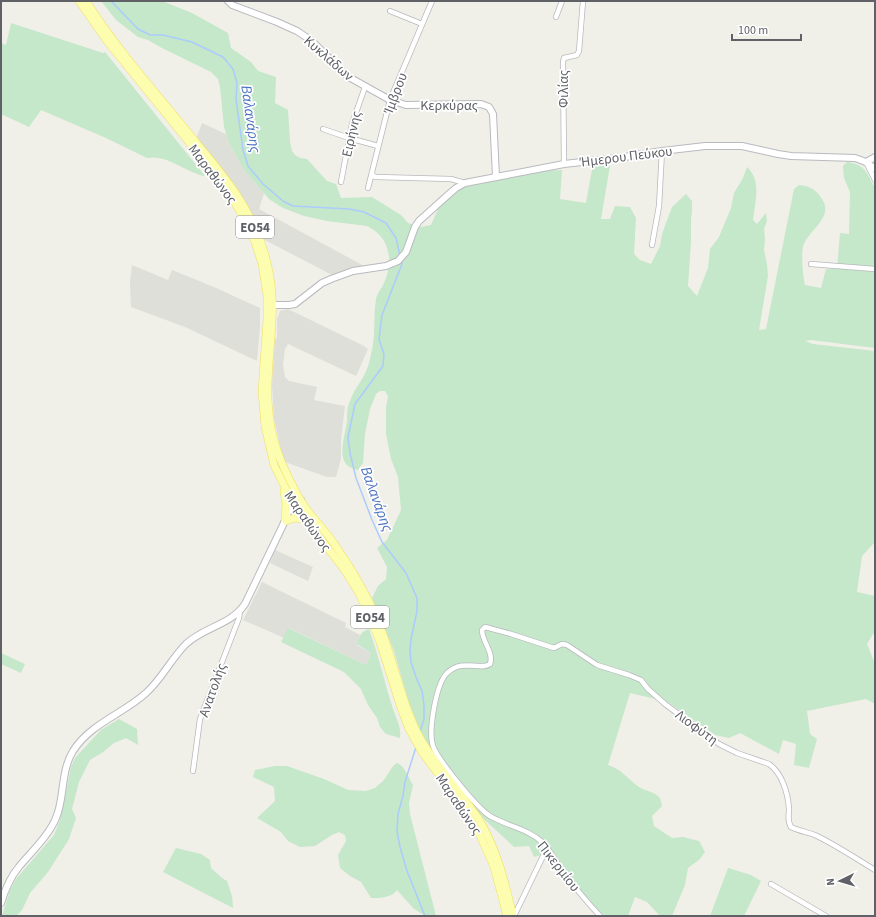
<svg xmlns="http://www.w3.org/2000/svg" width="876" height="917" font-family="'Source Sans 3',sans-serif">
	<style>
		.industrial { fill: #dfdfda }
		.green { fill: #c5e7ca }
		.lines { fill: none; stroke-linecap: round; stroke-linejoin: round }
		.stream { stroke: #abccfd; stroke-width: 1.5 }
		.street-casing { stroke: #b8b9bd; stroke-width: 6 }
		.secondary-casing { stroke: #b9bac0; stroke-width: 8 }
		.primary-casing { stroke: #efdd62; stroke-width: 8 }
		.street { stroke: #fff; stroke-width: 4.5 }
		.secondary { stroke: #fff; stroke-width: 6 }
		.primary { stroke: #fdfdb0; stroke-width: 7 }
		.labels { text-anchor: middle; stroke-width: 3.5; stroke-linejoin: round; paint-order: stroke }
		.shield { fill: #fff; stroke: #8f9095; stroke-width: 1 }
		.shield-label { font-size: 13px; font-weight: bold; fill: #5f6167 }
		.street-label { font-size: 14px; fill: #5f6167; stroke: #fff }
		.water-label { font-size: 15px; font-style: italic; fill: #4c73c2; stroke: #fff }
	</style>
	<rect width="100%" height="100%" fill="#f0f0e8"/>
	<g class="industrial">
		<polygon points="202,123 226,134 229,143 244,170 264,193 259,209 366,267 334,276 261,238 196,139"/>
		<polygon points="132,265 168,280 172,270 214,287 260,308 260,326 257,361 185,327 131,307 130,282"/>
		<polygon points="288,309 362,345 368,349 356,376 288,344 285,349 283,365 285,377 289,381 317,387 314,400 345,406 341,440 341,459 336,477 327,477 285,462 282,455 274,418 272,384 275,339 277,338 277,319 280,311"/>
		<polygon points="275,550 313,567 308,581 270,563"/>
		<polygon points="262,582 346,623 345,627 360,635 357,645 371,653 366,665 289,628 284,638 243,620"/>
	</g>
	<g class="green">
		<path d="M101,1h61l30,12 36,20 3,15 20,14 7,9 18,6 -1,26 13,7 2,32 2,9 3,4 5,3 7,1 20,22 9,3 5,14 31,-1 29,18 7,8 13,4 10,-2 7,-16 11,-12 15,-10 71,-16 27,-1 -2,29 26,4 7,-39 17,2 -9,53h9l5,-13 15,1 6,11 -2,36 6,6 11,4 9,-18 2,-12 10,-27 14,-13 6,7v10l-1,8v23l-3,44 9,10 11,-28 2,-19 9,-12 12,-29 3,-15 9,-15 4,-11c15,14 8,35 6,53l4,4 9,-11 1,8 -3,8 1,10 -1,11 3,14 1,12 -9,54 7,-1 28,-140 5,-4c9,1 15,3 21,11 17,21 -12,33 -17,51 -2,8 0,30 2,38l16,3 5,-19h11l3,-36 9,1 1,-42 -6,-14 -1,-12 4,-4c19,3 19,10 28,26v160l-64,-8 -6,1 8,3 62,7v191l-13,14 -5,36 18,4v37l-2,1 -6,10 8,20v40l-9,-5 -59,12 3,23 7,5 -8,29 -15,-3 2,-21 -13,-4 -4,14 -39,-21 -11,5 -14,-3 -47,-33 -38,-9 -22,72c13,4 20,14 31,22 6,4 14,4 20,10 2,2 2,6 3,9l-10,10 2,10 18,12 11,-1 16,4 6,11 -5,7 -12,9 -3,17 -13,31h-12l-13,-14 -12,-5 -7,19h-24c-14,-14 -26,-28 -38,-44 -6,-9 -10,-18 -17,-26l-8,9 -7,2 -5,-11 -15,1 -28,-26 -21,-24 -38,-54 -9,-18 -9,-22 -15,-52 -22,-53 6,-12 8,-7 1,-12 -10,-19 10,-8 14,-30 -3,-33 -7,-18 -5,-25v-26l2,-12 -3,-5h-5l-4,3 -6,15 -5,25 -2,29 -5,7c-25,-4 -13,-32 -11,-49 0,-7 0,-13 3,-20 4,-12 13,-21 17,-32 2,-5 3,-10 4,-15 5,-18 2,-37 5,-55 1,-6 6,-11 8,-16 10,-22 6,-46 -17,-57l-40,-5 -23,-5 -21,-8 -14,-9 -25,-29 -15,-27 -5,-16 -4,-40 -2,-8 -7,-7 -49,-24 -14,-8 -10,-3 -22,-17z"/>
		<path d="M11,23l92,30 2,-1 100,124c-19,-3 -37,-22 -58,-18l-41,-20 -65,-28 -12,17 -28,-13v-71l5,2z"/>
		<path d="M288,628l78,37 5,-12 -14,-9c2,-7 4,-13 12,-15 9,25 15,51 23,77 3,10 10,22 8,32l-14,-4 -6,-7 -3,-9 -9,-13 -7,-16 -17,-17 -63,-30z"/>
		<polygon points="1,653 25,664 21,673 1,664"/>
		<polygon points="119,719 137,729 138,745 126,738 114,743 103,752 90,760 79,782 72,809 76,818 69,839 48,872 30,893 22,910 16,916 2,916 10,890 16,879 54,835 60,820 71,767 75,758 101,730"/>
		<path d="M397,763c8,3 11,14 16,22l-4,18 1,11 26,102h-11l-12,-8 -16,-18c-6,8 -16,8 -26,8l-10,-16 -11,-6 -10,-8 -2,-13 8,-14 -1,-6 -6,-3 -7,3 -17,11 -15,1 -12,-6 -7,-9 -24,-14 18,-17 -1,-14 -21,-10 2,-7 20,-4h12l37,13 24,11 18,1 9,-3 9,-8 9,-14z"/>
		<polygon points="176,848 201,854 210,860 211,868 222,878 227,881 232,896 233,908 163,872"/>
		<polygon points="728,868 751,875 761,881 744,916 710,916"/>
	</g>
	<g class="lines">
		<g class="stream">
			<polyline points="111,1 138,29 150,35 163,35 192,42 223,57 233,69 237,83 236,99 243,150 248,166 263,184 283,201 293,206 349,209 364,212 386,223 396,238 400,256"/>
			<polyline points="401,260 402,264 382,315 379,339 384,354 383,366 355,404 348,437 350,453 356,478 372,520 382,542 406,573 417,598 417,611 411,639 410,651 411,662 416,677 422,691 424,705 424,719 420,732"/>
			<polyline points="416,747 405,782 403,796 398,814 397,831 400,847 407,871 425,916"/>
		</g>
		<defs>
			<g id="street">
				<polyline points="390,11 422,24"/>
				<polyline points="556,17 562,1"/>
				<polyline points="323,129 349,138 378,146"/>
				<polyline points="564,164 563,62 564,58 577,55 579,51 583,1"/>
				<polyline points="867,164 875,180"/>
				<polyline points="372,173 373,176 376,177 451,179 465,183"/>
				<polyline points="341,182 352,124 365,87"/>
				<polyline points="368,188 390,100 432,1"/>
				<polyline points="652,245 659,206 662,151"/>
				<polyline points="811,264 875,269"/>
				<polyline points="193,771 200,719 239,618 240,611"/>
				<polyline points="771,884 826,916"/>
				<polyline points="514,916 547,848"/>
				<path d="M600,916c-14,-15 -27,-31 -39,-47 -6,-9 -11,-19 -19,-27 -14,-13 -35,-16 -52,-26 -13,-8 -52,-56 -57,-70 -5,-15 3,-62 14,-73 16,-15 33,-2 43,-9 4,-12 -8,-22 -8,-34l3,-3 26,7 43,14 8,-4 5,1 30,20 32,10 12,5 7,9 17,15 54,40 18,9 32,11c13,9 19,29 20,45 0,6 -2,12 2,18 8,4 16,5 24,8 21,10 40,23 60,35"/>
			</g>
			<g id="secondary">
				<polyline points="228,1 232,5 277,22 297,31 312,41 347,76 390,100 406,105 481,104 489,107 493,114 496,177"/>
				<polyline points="866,162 875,157"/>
				<polyline points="273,305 289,305 295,304 322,283 331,279 353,271 386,266 398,261 406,252 415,227 419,221 449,194 456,188 465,183 564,164 618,158 662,151 705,146 742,146 778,154 791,156 855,158 866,162 875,169"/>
				<path d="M1,903c4,-13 8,-24 17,-35 11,-14 25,-26 34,-42 14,-23 7,-52 21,-75 18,-28 50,-37 73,-58 15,-13 25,-34 40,-49 18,-17 45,-19 59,-40l38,-79 6,-15 12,-10"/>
			</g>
			<g id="primary">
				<polyline points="79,1 107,41 227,189 247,224 255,242 262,264 267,295 267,320 262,391 265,426 274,465 294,505 344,569 360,595 379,639 401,708 409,729 422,752 464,809 479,833 494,867 507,916"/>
				<path d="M86,1c32,50 72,94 109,140 30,36 57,68 70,114 14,47 4,83 3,129 -1,30 4,59 17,86 6,13 12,25 20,37 10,14 23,26 32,41 10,14 19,29 27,44 11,20 19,41 26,63 9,28 16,57 30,83 17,29 40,53 58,80 19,30 27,64 35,98"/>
				<polyline points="284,491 286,504 285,519"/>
				<polyline points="286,521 294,518 304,519"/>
			</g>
		</defs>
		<use href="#street" class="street-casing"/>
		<use href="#secondary" class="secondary-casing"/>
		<use href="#primary" class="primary-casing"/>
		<use href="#street" class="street"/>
		<use href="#secondary" class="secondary"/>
		<use href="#primary" class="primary"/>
	</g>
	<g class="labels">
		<g class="shield">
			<rect x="236" y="216" width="38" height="22" rx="3"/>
			<rect x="351" y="606" width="38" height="22" rx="3"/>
		</g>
		<g class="shield-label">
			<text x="255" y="232">ΕΟ54</text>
			<text x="370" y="622">ΕΟ54</text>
		</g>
		<g class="street-label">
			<text transform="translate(329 58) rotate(41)" y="5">Κυκλάδων</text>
			<text transform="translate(563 89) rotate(-90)" y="5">Φιλίας</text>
			<text transform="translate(395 93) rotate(-69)" y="5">Ίμβρου</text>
			<text x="449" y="110">Κερκύρας</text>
			<text transform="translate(351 134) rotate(-77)" y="5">Ειρήνης</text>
			<text transform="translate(626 156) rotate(-7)" y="5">Ήμερου Πεύκου</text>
			<text transform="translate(213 174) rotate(53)" y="5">Μαραθώνος</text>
			<text transform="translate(308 521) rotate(55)" y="5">Μαραθώνος</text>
			<text transform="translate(212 690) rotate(-70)" y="5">Ανατολής</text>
			<text transform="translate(697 727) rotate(36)" y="5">Λιοφύτη</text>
			<text transform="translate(459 804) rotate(56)" y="5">Μαραθώνος</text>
			<text transform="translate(559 866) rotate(52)" y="5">Πικερμίου</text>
		</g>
		<g class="water-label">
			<text transform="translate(251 119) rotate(82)" y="5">Βαλανάρης</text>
			<text transform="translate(377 499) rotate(70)" y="5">Βαλανάρης</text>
		</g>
	</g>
	<rect width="876" height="917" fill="none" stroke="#5f6167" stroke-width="4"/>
	<g transform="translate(840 881) rotate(265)" stroke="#ffffff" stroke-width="3" paint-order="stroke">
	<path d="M0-3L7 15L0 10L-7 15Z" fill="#5f6167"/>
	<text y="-6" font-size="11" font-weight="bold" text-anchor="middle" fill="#5f6167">N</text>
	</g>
	<path d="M732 34v6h69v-6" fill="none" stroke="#5f6167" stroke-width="2"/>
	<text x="738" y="34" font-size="12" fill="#5f6167" stroke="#ffffff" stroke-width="3" paint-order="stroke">100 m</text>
</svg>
